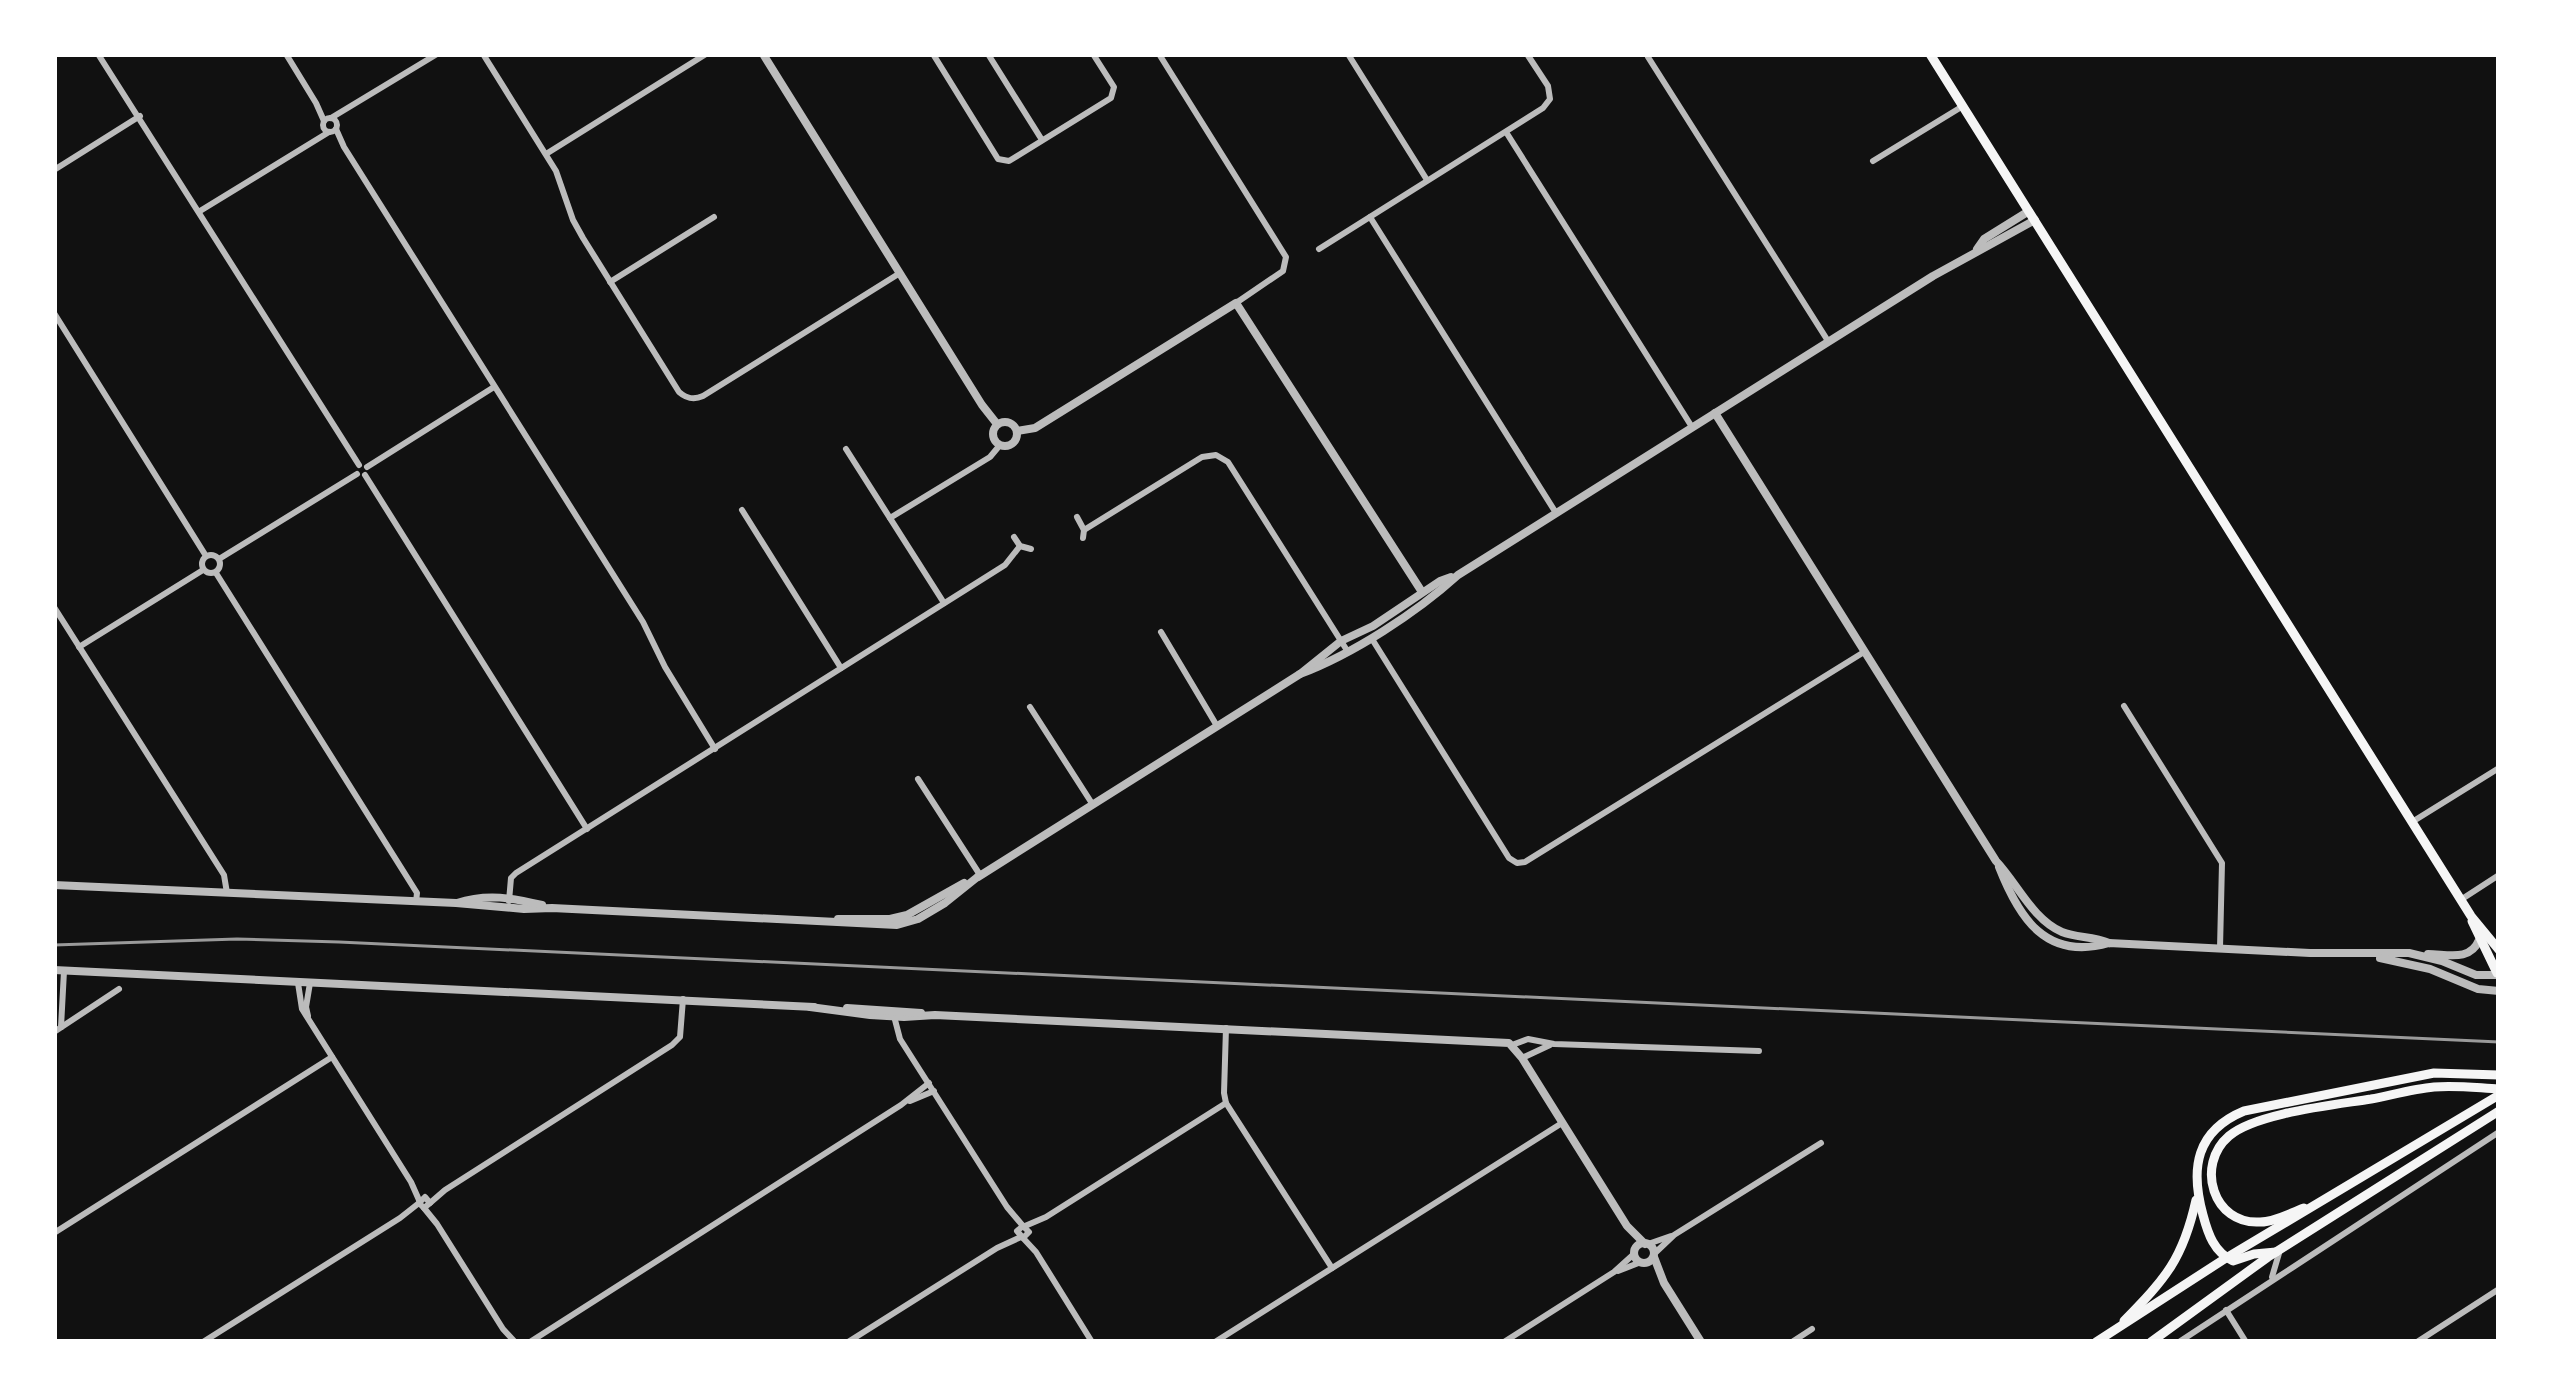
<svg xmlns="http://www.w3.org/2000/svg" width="2553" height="1396" font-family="'Golos Text',sans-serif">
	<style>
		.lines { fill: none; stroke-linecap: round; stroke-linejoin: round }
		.minor { stroke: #bcbcbc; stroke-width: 6 }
		.tertiary { stroke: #bcbcbc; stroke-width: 8 }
		.primary { stroke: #f5f5f5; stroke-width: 9 }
		.trunk { stroke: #f5f5f5; stroke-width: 9 }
		.rail { stroke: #9a9a9a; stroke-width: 3 }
	</style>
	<rect width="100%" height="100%" fill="#111"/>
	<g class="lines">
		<g class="minor">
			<polyline points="98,54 359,465"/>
			<polyline points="286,54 316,103 324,121"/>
			<path d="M483,54l73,117 17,49 10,18 96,154c8,7 15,8 24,4l197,-123"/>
			<polyline points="933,54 998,159 1009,161 1111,98 1114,87 1093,54"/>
			<polyline points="988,54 1042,140"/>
			<polyline points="1159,54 1286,257 1283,271 1236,303"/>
			<polyline points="1348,54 1427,180"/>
			<polyline points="1648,57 1828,341"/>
			<circle cx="330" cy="125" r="7"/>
			<polyline points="331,118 437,54"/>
			<polyline points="336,129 344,147 643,622 665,667 715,749"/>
			<polyline points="1506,132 1692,427"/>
			<polyline points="546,154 706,54"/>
			<polyline points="1873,161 1963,106"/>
			<polyline points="54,170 140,116"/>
			<polyline points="200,211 329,132"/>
			<polyline points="1370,217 1556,513"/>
			<polyline points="1319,249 1543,108 1550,99 1548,86 1527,54"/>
			<polyline points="610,282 714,217"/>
			<polyline points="54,313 206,556"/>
			<polyline points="846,449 944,603"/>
			<polyline points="367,467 494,387"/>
			<polyline points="365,475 587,829"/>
			<polyline points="742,510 841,668"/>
			<polyline points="1077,517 1084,530 1083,538"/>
			<polyline points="890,518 990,457 1000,445"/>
			<polyline points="1084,530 1202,457 1216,455 1228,462 1348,652"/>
			<polyline points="1014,537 1020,546 1031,549"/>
			<circle cx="211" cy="564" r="9"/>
			<polyline points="219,559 357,474"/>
			<polyline points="216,573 417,893 416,902"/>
			<polyline points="54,607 224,875 227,893"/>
			<polyline points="1161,632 1217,726"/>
			<polyline points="1372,639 1509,858 1517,863 1525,862 1864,652"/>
			<polyline points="79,647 203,570"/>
			<polyline points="2124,706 2222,863 2220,948"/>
			<polyline points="1030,707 1093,805"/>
			<polyline points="918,779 980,875"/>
			<polyline points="2412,822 2499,768"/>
			<polyline points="2462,899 2499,875"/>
			<polyline points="509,901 511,878 516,873 1005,565 1020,546"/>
			<polyline points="298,983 302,1009 411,1182 419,1200"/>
			<polyline points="308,1016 306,1007 310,983"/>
			<polyline points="894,1016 900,1039 1007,1207 1023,1226"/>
			<polyline points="61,1027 64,971"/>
			<polyline points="1226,1028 1224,1093 1226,1103 1332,1268"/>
			<polyline points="54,1032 119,989"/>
			<polyline points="1512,1045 1528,1039 1554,1044 1759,1051"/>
			<polyline points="1522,1058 1550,1045"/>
			<polyline points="910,1101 934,1091"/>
			<polygon points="425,1197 430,1203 424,1208 419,1203"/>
			<polyline points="430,1203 445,1190 672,1045 680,1037 683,999"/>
			<polyline points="424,1208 437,1224 503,1329 515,1342"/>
			<polygon points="1023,1226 1029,1232 1023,1238 1017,1231"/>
			<polyline points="1025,1226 1046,1217 1226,1103"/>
			<polyline points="54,1233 332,1057"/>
			<polyline points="1023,1238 1036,1252 1092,1342"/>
			<polyline points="1648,1244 1671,1236"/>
			<polyline points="1654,1254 1674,1235 1821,1143"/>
			<polyline points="1618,1271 1641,1262"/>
			<polyline points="2272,1277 2280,1250"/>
			<polyline points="2226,1310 2246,1342"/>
			<polyline points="203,1342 400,1218 419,1203"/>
			<polyline points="530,1342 901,1105 929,1083"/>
			<polyline points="848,1342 997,1248 1021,1237"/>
			<polyline points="1215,1342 1562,1123"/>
			<polyline points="1504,1342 1614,1272 1635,1253"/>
			<polyline points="1792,1342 1812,1329"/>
			<polyline points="2179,1342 2499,1132"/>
			<polyline points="2417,1342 2499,1289"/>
		</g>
		<g class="tertiary">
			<polyline points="763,54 982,405 997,424"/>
			<polyline points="1977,249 1984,239 2029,211"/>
			<path d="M1715,413l281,448c21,22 37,59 66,71 15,6 31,4 47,11"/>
			<circle cx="1005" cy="434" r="12"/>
			<polyline points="1017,431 1035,428 1236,303 1422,592"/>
			<path d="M1300,674c53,-20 116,-61 158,-99l475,-299 102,-56"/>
			<path d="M1999,867c20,51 47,94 110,76l201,10h99l33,8 34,14h21"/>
			<polyline points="978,877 1300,674 1341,641 1373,626 1440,581 1451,577"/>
			<polyline points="54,885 456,903 524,909 552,908 897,925 918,919 945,903 980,875"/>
			<path d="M457,903c30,-10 56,-5 85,2"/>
			<polyline points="838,919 890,919 907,915 964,883"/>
			<path d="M2428,954c19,0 42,8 51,-14"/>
			<polyline points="2380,958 2430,969 2478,989 2499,991"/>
			<polyline points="54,970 814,1007"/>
			<polyline points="810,1007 870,1015 904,1017 935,1015 1509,1043 1522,1058 1627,1226 1645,1244"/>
			<polyline points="847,1008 921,1013"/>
			<circle cx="1644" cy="1253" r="10"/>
			<polyline points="1654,1257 1664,1283 1701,1342"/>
		</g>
		<g class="primary">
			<polyline points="1930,54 2471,916 2499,950"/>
			<polyline points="2472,921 2497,973"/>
			<path d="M2304,1208c-14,5 -29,14 -44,14 -47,3 -65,-57 -31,-86 27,-23 105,-31 142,-37 21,-4 42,-10 63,-12 22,-2 44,1 65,2"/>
			<path d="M2276,1252l-22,2 -21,7c-19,-9 -25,-27 -30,-46 -13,-47 -7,-84 41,-104l190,-38 65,2"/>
			<path d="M2124,1321c42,-43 59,-62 72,-121"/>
		</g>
		<g class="trunk">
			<polyline points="2096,1342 2226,1258 2499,1095"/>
			<polyline points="2151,1342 2268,1257 2499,1111"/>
		</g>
		<polyline class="rail" points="54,945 237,939 339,942 2499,1042"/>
	</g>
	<rect width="2553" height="1396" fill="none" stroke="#ffffff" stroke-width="114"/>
</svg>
